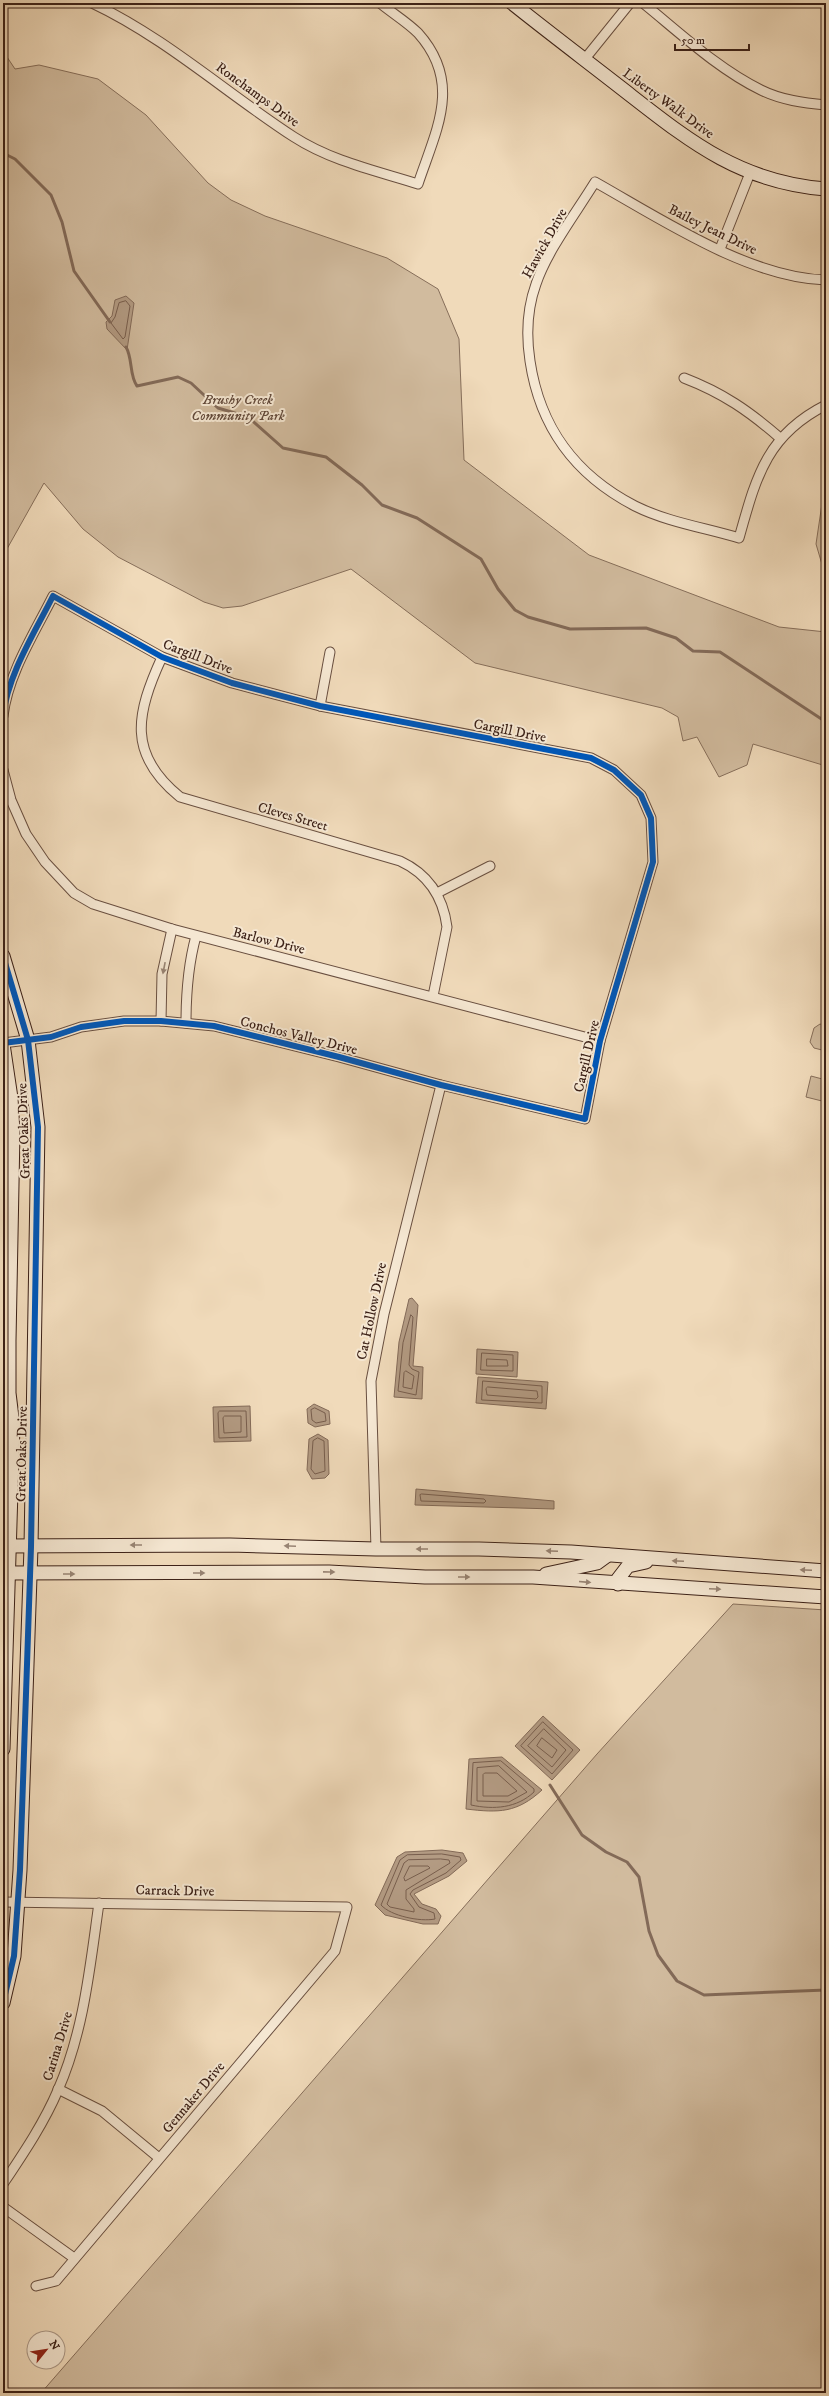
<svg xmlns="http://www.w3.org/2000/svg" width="829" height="2396" font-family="'IM FELL DW Pica',serif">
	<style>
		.green { fill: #d1bb9e; stroke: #866e5a }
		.water { fill: #b39b83; stroke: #836a58 }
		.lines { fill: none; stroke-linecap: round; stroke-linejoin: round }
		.shore { stroke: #785e4d; stroke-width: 1 }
		.stream { stroke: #836a58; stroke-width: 3 }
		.street-casing { stroke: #694f40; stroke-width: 11 }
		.secondary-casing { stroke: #3c2117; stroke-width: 15 }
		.street { stroke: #f5e7d2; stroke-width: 9 }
		.secondary { stroke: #f5e7d2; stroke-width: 13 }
		.cycleway-casing { stroke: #f5e7d2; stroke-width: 8 }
		.cycleway { stroke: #0057b8; stroke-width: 6 }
		.oneway { fill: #988474 }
		.labels { text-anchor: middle; stroke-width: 4; stroke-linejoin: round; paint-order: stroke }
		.street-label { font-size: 14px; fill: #3c2117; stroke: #f5e7d2 }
		.park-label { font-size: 14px; font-style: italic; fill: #614839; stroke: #f5e7d2 }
	</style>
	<rect width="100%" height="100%" fill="#f0daba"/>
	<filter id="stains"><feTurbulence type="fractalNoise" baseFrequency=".005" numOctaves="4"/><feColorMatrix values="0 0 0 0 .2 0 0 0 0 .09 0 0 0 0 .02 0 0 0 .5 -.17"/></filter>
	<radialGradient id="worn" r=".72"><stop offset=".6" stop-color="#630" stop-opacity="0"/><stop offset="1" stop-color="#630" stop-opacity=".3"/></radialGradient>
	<g class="green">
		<polygon points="3,51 15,69 39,65 98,79 146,115 208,183 231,200 265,216 387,258 438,289 459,339 464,460 589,555 779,627 826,632 826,766 753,744 747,765 719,777 697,737 683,741 678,717 662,708 475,663 351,569 242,606 223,608 204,602 118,557 83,529 44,483 3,556"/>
		<polygon points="826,492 826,578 816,544 823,497"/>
		<polygon points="820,1024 826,1026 826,1051 814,1048 810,1042 814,1028"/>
		<polygon points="811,1076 826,1080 826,1102 806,1097"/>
		<polygon points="733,1604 826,1610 826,2393 41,2393 597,1754"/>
	</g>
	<g class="water">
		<polygon points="126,296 134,303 127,350 107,329 106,322 112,316 115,300"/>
		<polygon points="412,1298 418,1305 413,1366 423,1367 422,1399 394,1397 399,1342 409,1299"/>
		<polygon points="477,1349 518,1352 517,1377 476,1374"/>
		<polygon points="478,1377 548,1382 546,1409 476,1403"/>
		<polygon points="314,1404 329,1411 330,1424 315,1427 308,1423 307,1409"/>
		<polygon points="250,1406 251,1441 214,1442 213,1407"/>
		<polygon points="318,1434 328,1440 329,1474 325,1478 312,1479 307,1470 309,1439"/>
		<polygon points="416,1489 554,1501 554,1509 415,1505"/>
		<polygon points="543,1716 580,1750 552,1780 515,1746"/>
		<path d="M502,1757l40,33c-25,23 -43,23 -76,19l3,-50z"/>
		<polygon points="442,1850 463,1853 467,1861 449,1876 414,1894 422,1904 436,1909 441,1916 438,1924 423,1924 385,1915 375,1905 397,1857 405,1852"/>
	</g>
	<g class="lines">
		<g class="shore">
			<polygon points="126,301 130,306 125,337 123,339 111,323 115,317 119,303"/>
			<polygon points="411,1315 413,1317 409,1365 412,1369 419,1372 416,1395 398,1391 403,1343"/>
			<polygon points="482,1353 513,1355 513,1371 481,1370"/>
			<polygon points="487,1359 507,1360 508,1366 487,1366"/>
			<polygon points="406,1371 414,1376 412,1389 403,1387 404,1373"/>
			<polygon points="483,1381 542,1386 542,1403 482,1400"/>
			<polygon points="488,1387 537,1391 538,1397 536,1399 487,1395 486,1389"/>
			<polygon points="315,1408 325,1413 326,1421 316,1423 312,1420 311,1410"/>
			<polygon points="220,1411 246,1411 247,1437 219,1438 218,1413"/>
			<polygon points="225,1416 241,1416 241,1432 224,1433 223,1418"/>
			<polygon points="318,1438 324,1441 325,1471 315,1474 311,1469 313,1441"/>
			<polygon points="422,1494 484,1499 486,1501 484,1503 421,1501 420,1495"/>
			<polygon points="543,1722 573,1750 552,1774 521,1746"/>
			<polygon points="544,1729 566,1750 552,1767 528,1746"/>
			<polygon points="542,1738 557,1750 552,1758 537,1746"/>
			<path d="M501,1761l33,28v3c-17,16 -40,18 -63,13l2,-42z"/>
			<polygon points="499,1766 527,1792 509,1802 477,1801 477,1768"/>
			<polygon points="485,1773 497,1773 517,1791 508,1796 483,1796 483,1775"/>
			<path d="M442,1854l18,3 1,3 -15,13 -33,17 -3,4 9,13 15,6 1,6c-15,3 -44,-3 -54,-14l19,-45 7,-5z"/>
			<polygon points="441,1859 449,1860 450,1863 406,1890 406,1899 414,1909 414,1912 390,1907 387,1904 404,1863 408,1860"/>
			<polygon points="410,1866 428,1866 430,1868 405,1881 404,1878"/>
		</g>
		<g class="stream">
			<polyline points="3,153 15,159 51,195 62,222 74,271 110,322"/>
			<path d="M126,347c7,12 3,28 11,39l41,-9 13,6 27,25 30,9 35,31 43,9 36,28 20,20 35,13 64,41 17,30 17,21 13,7 42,12 76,-1 30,10 17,13 27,1 106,70"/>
			<polyline points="550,1785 582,1835 606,1852 627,1862 639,1877 649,1931 658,1955 677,1981 704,1995 826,1990"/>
		</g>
		<defs>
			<g id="street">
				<path d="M92,3c74,35 134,90 202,134 37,24 83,34 124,47 18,-54 45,-101 0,-151 -11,-11 -26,-20 -38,-30"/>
				<path d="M643,3c37,30 75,66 118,87 20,10 43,13 65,15"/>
				<polyline points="584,60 630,3"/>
				<polyline points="720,249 750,173"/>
				<path d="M826,280c-77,-2 -165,-61 -231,-98 -19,31 -48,69 -59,102 -9,25 -10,51 -6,77 10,67 45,114 105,145 32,16 71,22 104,32 17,-60 27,-103 87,-133"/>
				<path d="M684,378c39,15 65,33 96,60"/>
				<path d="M162,657c-26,57 -35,97 18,140l220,64c28,13 43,35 47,66l-14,69"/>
				<polyline points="320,706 330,652"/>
				<path d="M3,716c5,-42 31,-82 50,-120l109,61 70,26 88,23 271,52 23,12 27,25 10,23 2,44 -53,179 -15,78 -144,-34 -102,-28 -125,-31 -53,-5h-37l-43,6 -30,10 -48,6"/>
				<polyline points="3,770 11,800 26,834 45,862 74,893 93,904 172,929 600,1041"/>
				<polyline points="437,893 490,866"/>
				<polyline points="161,1021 162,974 172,929"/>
				<path d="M186,1023c0,-30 2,-58 10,-87"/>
				<polyline points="376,1549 371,1381 384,1314 441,1085"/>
				<polyline points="3,1902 347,1907 335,1951 56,2281 36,2286"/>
				<polyline points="58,2089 102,2111 159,2158"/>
				<path d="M3,2184c20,-30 41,-61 55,-94 26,-59 32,-124 41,-187"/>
				<polyline points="3,2207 74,2258"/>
			</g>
			<g id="secondary">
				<path d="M512,3c35,28 72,56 108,84 67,52 117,95 206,102"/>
				<polyline points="3,956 28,1040 38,1127 31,1547 20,1870 14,1956 3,2003"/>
				<polyline points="3,1044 11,1098 13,1132 9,1341 9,1393 13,1426 3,1749"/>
				<polyline points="3,1546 230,1545 376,1549 479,1549 571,1552 826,1571"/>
				<polyline points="3,1573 329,1572 425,1577 533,1577 826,1597"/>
				<polyline points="546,1574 597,1563 608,1555"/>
				<polyline points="618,1584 618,1579 628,1566 646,1562"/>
			</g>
		</defs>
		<use href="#street" class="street-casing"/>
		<use href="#secondary" class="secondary-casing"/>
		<use href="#street" class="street"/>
		<use href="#secondary" class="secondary"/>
		<defs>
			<g id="cycleway">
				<path d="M3,716c5,-42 31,-82 50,-120l109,61 70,26 88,23 271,52 23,12 27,25 10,23 2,44 -53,179 -15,78 -144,-34 -102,-28 -125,-31 -53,-5h-37l-43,6 -30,10 -48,6"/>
				<polyline points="3,956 28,1040 38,1127 31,1547 20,1870 14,1956 3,2003"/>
			</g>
		</defs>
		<use href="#cycleway" class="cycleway-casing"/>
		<use href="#cycleway" class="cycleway"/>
	</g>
	<defs><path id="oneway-solid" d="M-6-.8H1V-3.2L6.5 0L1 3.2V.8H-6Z"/></defs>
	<g class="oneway">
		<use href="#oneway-solid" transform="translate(164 968) rotate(101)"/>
		<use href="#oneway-solid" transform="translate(136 1545) rotate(180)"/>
		<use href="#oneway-solid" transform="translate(290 1546) rotate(-178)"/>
		<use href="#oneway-solid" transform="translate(422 1549) rotate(-180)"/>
		<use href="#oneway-solid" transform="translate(552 1551) rotate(-178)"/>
		<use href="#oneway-solid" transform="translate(678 1561) rotate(-177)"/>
		<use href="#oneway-solid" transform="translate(806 1570) rotate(-177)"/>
		<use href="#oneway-solid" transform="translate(329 1572) rotate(1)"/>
		<use href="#oneway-solid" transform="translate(199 1573)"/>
		<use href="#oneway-solid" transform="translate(69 1574)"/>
		<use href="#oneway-solid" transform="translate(464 1577)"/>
		<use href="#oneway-solid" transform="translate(585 1582) rotate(5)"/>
		<use href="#oneway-solid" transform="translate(715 1589) rotate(3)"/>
	</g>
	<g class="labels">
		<g class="street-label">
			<text transform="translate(258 94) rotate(36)" y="5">Ronchamps Drive</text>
			<text transform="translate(669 103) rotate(36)" y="5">Liberty Walk Drive</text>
			<text transform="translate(713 229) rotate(26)" y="5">Bailey Jean Drive</text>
			<text transform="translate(544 243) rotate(-61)" y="5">Hawick Drive</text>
			<text transform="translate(198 656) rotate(21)" y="5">Cargill Drive</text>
			<text transform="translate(510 730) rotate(11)" y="5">Cargill Drive</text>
			<text transform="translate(293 816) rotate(16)" y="5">Cleves Street</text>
			<text transform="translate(269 940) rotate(14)" y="5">Barlow Drive</text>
			<text transform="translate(299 1035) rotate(14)" y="5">Conchos Valley Drive</text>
			<text transform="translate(586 1056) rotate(-77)" y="5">Cargill Drive</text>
			<text transform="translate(23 1131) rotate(-92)" y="5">Great Oaks Drive</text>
			<text transform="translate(371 1311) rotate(-78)" y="5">Cat Hollow Drive</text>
			<text transform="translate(21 1454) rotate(-89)" y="5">Great Oaks Drive</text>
			<text transform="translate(175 1890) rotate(1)" y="5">Carrack Drive</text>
			<text transform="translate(57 2046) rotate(-73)" y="5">Carina Drive</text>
			<text transform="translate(193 2097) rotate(-50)" y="5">Gennaker Drive</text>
		</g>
		<g class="park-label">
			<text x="238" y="404">Brushy Creek<tspan x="238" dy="16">Community Park</tspan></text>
		</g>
	</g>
	<rect width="829" height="2396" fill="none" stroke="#f0daba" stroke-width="16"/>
	<rect x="4" y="4" width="821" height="2388" fill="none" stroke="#3c2117" stroke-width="2"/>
	<rect x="8" y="8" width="813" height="2380" fill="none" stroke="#3c2117"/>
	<g transform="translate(46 2350) rotate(60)"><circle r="19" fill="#f5e7d2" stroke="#ab9887"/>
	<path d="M0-3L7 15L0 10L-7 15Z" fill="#8f2418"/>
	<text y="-6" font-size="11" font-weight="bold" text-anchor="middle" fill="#3c2117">N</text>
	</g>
	<path d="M675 44v6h74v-6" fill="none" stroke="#3c2117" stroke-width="2"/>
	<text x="681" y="44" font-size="12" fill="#3c2117" stroke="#f5e7d2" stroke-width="3" paint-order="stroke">50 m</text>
	<rect width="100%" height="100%" filter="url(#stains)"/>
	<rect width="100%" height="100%" fill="url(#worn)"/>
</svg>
